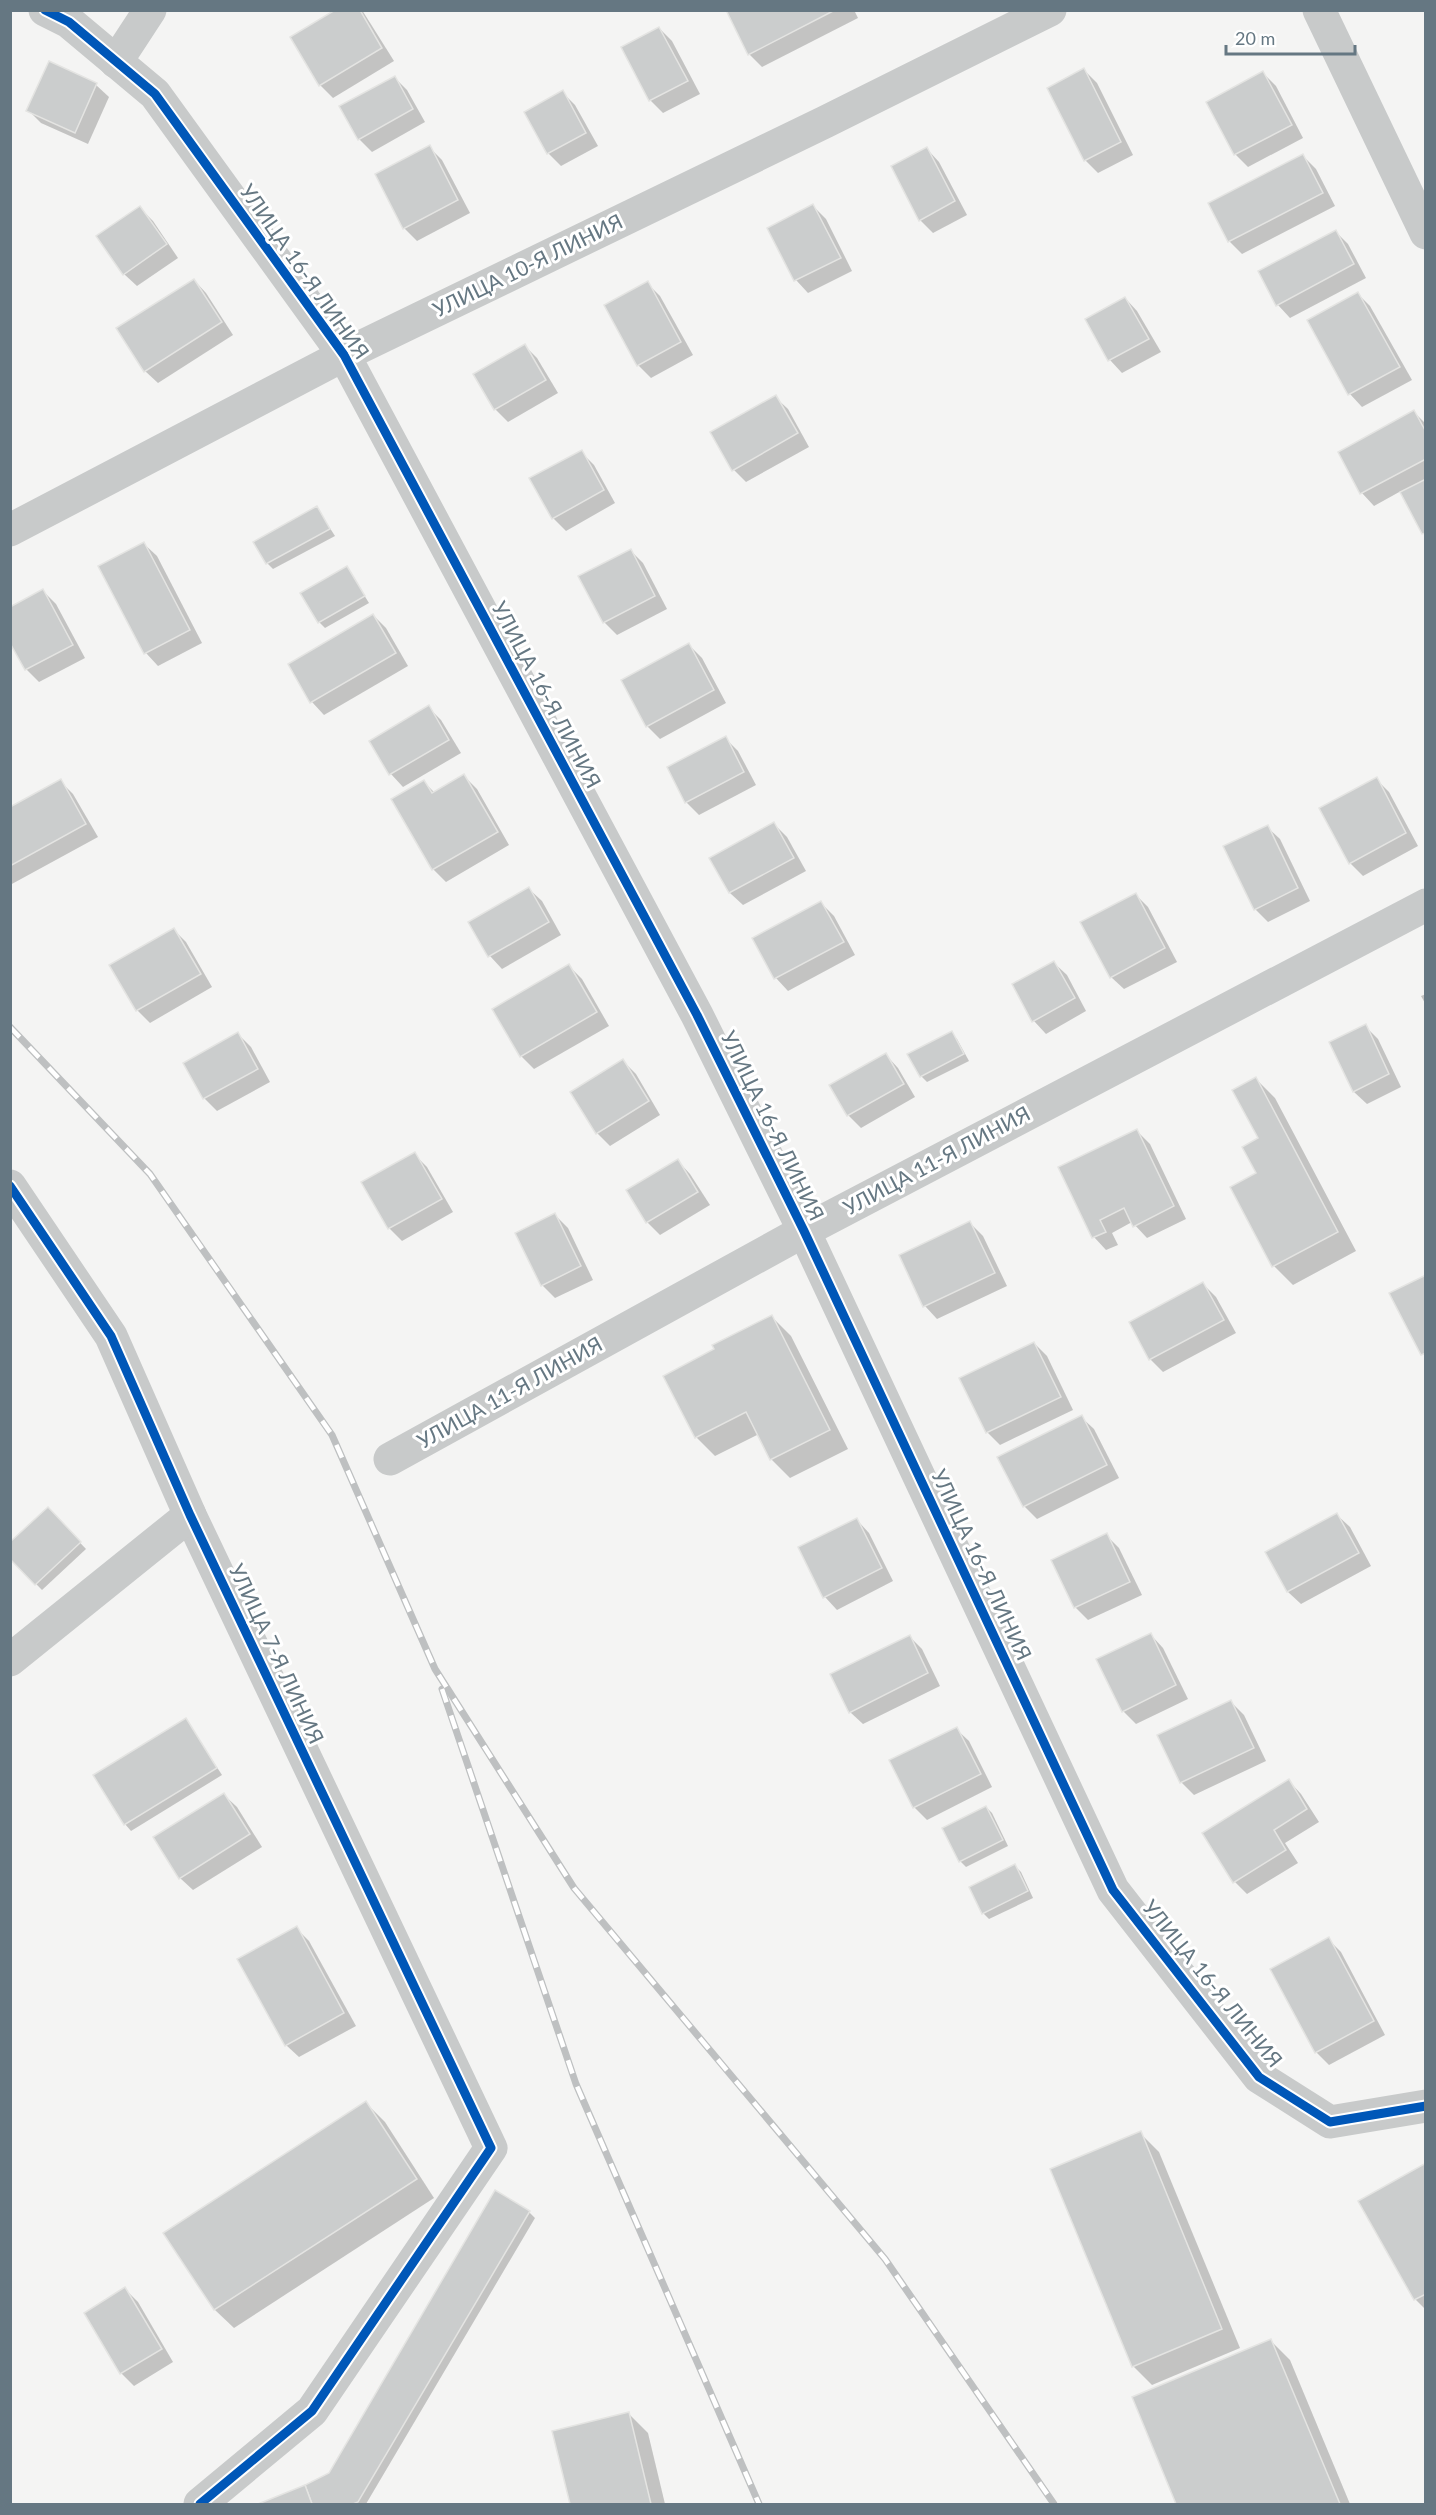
<svg xmlns="http://www.w3.org/2000/svg" width="1436" height="2515" font-family="Lato,sans-serif">
	<style>
		.shadow { fill: #0003 }
		.building { fill: #cbcdcd; stroke: #e4e4e2; stroke-width: 1.5 }
		.lines { fill: none; stroke-linecap: round; stroke-linejoin: round }
		.minor { stroke: #c8caca; stroke-width: 33 }
		.rail-casing { stroke: #bec0c1; stroke-width: 7 }
		.rail { stroke: #fff; stroke-width: 4.5; stroke-dasharray: 14; stroke-linecap: butt }
		.cycleway-casing { stroke: #fff; stroke-width: 13 }
		.cycleway { stroke: #0057b8; stroke-width: 9 }
		.labels { text-anchor: middle; stroke-width: 6; stroke-linejoin: round; paint-order: stroke }
		.street-label { font-size: 21px; fill: #657782; stroke: #fff }
	</style>
	<rect width="100%" height="100%" fill="#f4f4f3"/>
	<g class="shadow">
		<polygon points="338,10 362,10 394,61 333,98 320,85"/>
		<polygon points="727,10 854,10 858,18 762,67 749,54"/>
		<polygon points="659,28 672,41 700,94 663,113 650,100 623,48"/>
		<polygon points="1084,70 1097,83 1133,155 1098,173 1085,160"/>
		<polygon points="1263,73 1276,86 1303,138 1248,167 1235,154"/>
		<polygon points="395,78 407,90 425,122 372,152 359,139"/>
		<polygon points="96,85 109,97 88,144 41,123 28,110"/>
		<polygon points="562,92 575,105 598,146 561,166 548,153"/>
		<polygon points="429,147 442,160 470,213 417,241 404,228"/>
		<polygon points="927,149 939,162 967,215 933,233 920,220"/>
		<polygon points="1303,156 1316,169 1335,206 1242,254 1229,241"/>
		<polygon points="813,206 826,219 852,271 808,293 796,280 769,229"/>
		<polygon points="140,208 153,221 178,258 137,286 124,274"/>
		<polygon points="1335,231 1348,244 1366,278 1290,318 1278,305 1260,272"/>
		<polygon points="194,280 206,293 233,335 158,383 145,371"/>
		<polygon points="647,283 660,296 693,355 651,378 638,365 606,306"/>
		<polygon points="1358,294 1370,306 1412,380 1362,407 1350,394"/>
		<polygon points="1125,298 1137,311 1161,352 1122,373 1110,360"/>
		<polygon points="525,346 537,358 558,393 508,422 495,409"/>
		<polygon points="775,397 788,409 809,447 746,482 734,470"/>
		<polygon points="1414,412 1426,424 1426,535 1401,491 1374,506 1362,493"/>
		<polygon points="581,452 594,465 615,503 566,531 553,518"/>
		<polygon points="317,508 335,536 273,569 267,563"/>
		<polygon points="144,544 157,556 202,643 158,666 146,653"/>
		<polygon points="630,550 643,563 667,609 617,635 604,622"/>
		<polygon points="347,568 369,603 325,628 319,622"/>
		<polygon points="43,591 56,604 85,658 39,682 26,669"/>
		<polygon points="373,615 386,628 408,666 324,715 312,702"/>
		<polygon points="689,645 702,658 726,703 660,739 647,726"/>
		<polygon points="428,707 441,720 461,753 403,787 391,774 371,741"/>
		<polygon points="725,738 738,751 756,785 699,815 686,802"/>
		<polygon points="464,776 477,789 509,845 446,882 433,869 424,782 435,793"/>
		<polygon points="1376,779 1389,792 1418,846 1363,876 1350,863"/>
		<polygon points="60,781 73,794 98,837 10,885 10,809"/>
		<polygon points="774,824 787,837 806,871 743,905 730,893 711,859"/>
		<polygon points="1267,827 1280,839 1310,901 1268,922 1255,909"/>
		<polygon points="529,889 542,901 561,935 502,969 490,956"/>
		<polygon points="1135,894 1148,907 1177,962 1124,989 1111,977"/>
		<polygon points="821,903 834,916 855,955 788,991 776,978"/>
		<polygon points="174,930 186,942 212,987 150,1023 137,1010"/>
		<polygon points="1054,963 1067,975 1086,1011 1046,1034 1034,1021"/>
		<polygon points="569,966 582,979 609,1026 534,1069 521,1056 494,1010"/>
		<polygon points="1426,994 1426,1005 1421,996"/>
		<polygon points="1365,1026 1378,1039 1401,1087 1367,1104 1354,1092"/>
		<polygon points="951,1033 957,1039 969,1061 927,1082 921,1076"/>
		<polygon points="238,1034 251,1047 270,1082 217,1111 204,1098"/>
		<polygon points="886,1055 898,1068 915,1097 861,1128 848,1115"/>
		<polygon points="623,1061 636,1074 660,1115 610,1146 597,1133"/>
		<polygon points="1256,1079 1275,1098 1356,1251 1293,1285 1274,1266 1232,1187 1258,1174 1260,1139"/>
		<polygon points="1137,1131 1150,1144 1186,1219 1147,1238 1132,1222 1112,1233 1118,1245 1106,1250 1094,1237 1060,1168"/>
		<polygon points="414,1154 427,1167 453,1212 402,1241 389,1228"/>
		<polygon points="678,1161 690,1174 710,1205 660,1235 647,1222 628,1191"/>
		<polygon points="555,1215 568,1228 593,1280 555,1298 542,1285"/>
		<polygon points="970,1223 983,1236 1007,1286 937,1319 925,1306 901,1256"/>
		<polygon points="1203,1284 1216,1297 1236,1333 1163,1372 1150,1359"/>
		<polygon points="772,1317 791,1336 848,1449 790,1478 771,1459 759,1434 715,1456 696,1437"/>
		<polygon points="1034,1343 1047,1356 1073,1410 1000,1445 987,1432"/>
		<polygon points="1081,1417 1094,1429 1119,1478 1037,1519 1024,1506"/>
		<polygon points="48,1509 86,1549 42,1590 10,1557"/>
		<polygon points="1337,1515 1350,1527 1371,1566 1301,1604 1288,1592 1267,1553"/>
		<polygon points="857,1520 869,1533 893,1581 837,1610 825,1597"/>
		<polygon points="1106,1535 1119,1548 1142,1595 1088,1620 1075,1607"/>
		<polygon points="1151,1635 1163,1648 1188,1699 1136,1724 1123,1711"/>
		<polygon points="909,1636 922,1649 940,1686 863,1724 850,1712"/>
		<polygon points="1231,1702 1244,1715 1266,1761 1194,1795 1181,1782"/>
		<polygon points="186,1720 222,1775 131,1831 125,1824 95,1775"/>
		<polygon points="956,1729 969,1741 992,1787 927,1820 914,1807"/>
		<polygon points="1289,1781 1301,1794 1319,1822 1285,1843 1298,1863 1247,1894 1235,1882"/>
		<polygon points="224,1795 237,1807 262,1847 193,1890 180,1878"/>
		<polygon points="986,1807 992,1813 1008,1846 966,1867 960,1861"/>
		<polygon points="1015,1866 1021,1872 1033,1898 989,1919 983,1913"/>
		<polygon points="296,1928 309,1941 356,2026 299,2057 286,2045"/>
		<polygon points="1328,1939 1341,1952 1385,2035 1329,2065 1316,2052"/>
		<polygon points="366,2103 385,2122 434,2198 234,2328 215,2310 165,2233"/>
		<polygon points="1140,2133 1159,2152 1240,2348 1152,2385 1133,2366"/>
		<polygon points="1426,2165 1426,2310 1415,2299"/>
		<polygon points="529,2212 535,2218 366,2504 261,2504 330,2474"/>
		<polygon points="125,2289 138,2302 173,2362 134,2386 121,2373"/>
		<polygon points="1271,2341 1290,2360 1350,2504 1178,2504 1134,2398"/>
		<polygon points="629,2414 648,2433 665,2504 572,2504 554,2432"/>
	</g>
	<g class="building">
		<polygon points="335,10 360,10 382,48 319,86 290,37"/>
		<polygon points="726,10 835,10 748,55"/>
		<polygon points="659,27 688,81 649,101 621,47"/>
		<polygon points="49,61 97,83 75,133 26,111"/>
		<polygon points="1084,68 1121,142 1084,161 1047,88"/>
		<polygon points="1263,71 1292,125 1234,155 1206,102"/>
		<polygon points="395,76 413,109 358,140 339,106"/>
		<polygon points="563,90 586,133 547,154 524,112"/>
		<polygon points="430,145 458,200 403,229 375,174"/>
		<polygon points="927,147 955,201 919,221 891,166"/>
		<polygon points="1303,154 1323,193 1228,242 1208,203"/>
		<polygon points="813,204 841,258 794,281 767,228"/>
		<polygon points="140,206 167,244 123,275 96,236"/>
		<polygon points="1336,230 1354,264 1276,306 1258,271"/>
		<polygon points="194,279 222,322 144,372 116,328"/>
		<polygon points="648,281 681,342 637,366 604,305"/>
		<polygon points="1358,292 1400,367 1348,395 1307,320"/>
		<polygon points="1125,297 1149,339 1108,361 1085,319"/>
		<polygon points="525,344 546,380 494,410 473,374"/>
		<polygon points="776,395 798,433 732,471 710,432"/>
		<polygon points="1414,410 1426,432 1426,459 1360,494 1338,452"/>
		<polygon points="582,450 604,490 552,519 529,478"/>
		<polygon points="1426,479 1426,533 1422,534 1400,492"/>
		<polygon points="317,506 330,529 266,564 253,542"/>
		<polygon points="144,542 190,630 144,654 98,566"/>
		<polygon points="631,549 655,596 603,623 578,576"/>
		<polygon points="347,566 365,596 318,623 300,593"/>
		<polygon points="43,589 73,645 25,670 10,643 10,607"/>
		<polygon points="373,614 396,653 310,703 288,664"/>
		<polygon points="689,643 714,690 646,727 621,680"/>
		<polygon points="429,705 449,740 389,775 369,741"/>
		<polygon points="726,736 744,772 685,803 667,767"/>
		<polygon points="464,774 498,832 432,870 391,799 424,780 432,793"/>
		<polygon points="1377,777 1406,833 1349,864 1319,808"/>
		<polygon points="61,779 86,824 10,866 10,807"/>
		<polygon points="774,822 794,858 729,893 709,858"/>
		<polygon points="1268,825 1298,888 1254,910 1223,846"/>
		<polygon points="529,887 549,922 488,957 468,922"/>
		<polygon points="1136,893 1165,948 1110,978 1080,922"/>
		<polygon points="821,901 844,942 774,979 752,938"/>
		<polygon points="174,928 201,974 136,1011 109,965"/>
		<polygon points="1054,961 1075,998 1032,1022 1012,984"/>
		<polygon points="569,964 597,1012 520,1057 492,1009"/>
		<polygon points="1366,1024 1389,1074 1353,1092 1329,1042"/>
		<polygon points="952,1031 964,1054 920,1077 907,1054"/>
		<polygon points="238,1032 258,1069 203,1099 183,1063"/>
		<polygon points="886,1053 904,1084 847,1116 829,1085"/>
		<polygon points="623,1059 649,1101 596,1134 570,1092"/>
		<polygon points="1256,1077 1338,1232 1272,1267 1230,1187 1256,1173 1242,1147 1258,1138 1232,1090"/>
		<polygon points="1137,1129 1174,1206 1133,1227 1124,1208 1100,1220 1106,1232 1092,1238 1058,1167"/>
		<polygon points="415,1152 442,1199 388,1229 361,1182"/>
		<polygon points="678,1159 698,1192 646,1223 626,1190"/>
		<polygon points="555,1213 581,1266 541,1286 515,1233"/>
		<polygon points="970,1221 995,1273 923,1307 899,1255"/>
		<polygon points="1426,1275 1426,1353 1421,1355 1389,1293"/>
		<polygon points="1203,1282 1224,1320 1149,1360 1129,1322"/>
		<polygon points="772,1315 830,1430 770,1460 746,1412 695,1438 663,1376 714,1349 712,1345"/>
		<polygon points="1034,1342 1061,1397 986,1433 959,1378"/>
		<polygon points="1082,1415 1107,1465 1023,1507 997,1457"/>
		<polygon points="48,1507 81,1542 35,1585 10,1559 10,1542"/>
		<polygon points="1337,1513 1359,1553 1287,1592 1265,1552"/>
		<polygon points="857,1518 882,1568 823,1598 798,1547"/>
		<polygon points="1107,1533 1130,1582 1074,1608 1051,1560"/>
		<polygon points="1151,1633 1176,1685 1122,1712 1096,1659"/>
		<polygon points="910,1635 928,1673 849,1713 830,1674"/>
		<polygon points="1231,1700 1254,1748 1180,1783 1157,1735"/>
		<polygon points="186,1718 217,1768 124,1825 93,1775"/>
		<polygon points="957,1727 981,1774 913,1808 889,1760"/>
		<polygon points="1289,1779 1307,1809 1274,1830 1286,1850 1233,1883 1202,1833"/>
		<polygon points="224,1793 250,1834 179,1879 153,1837"/>
		<polygon points="986,1806 1003,1840 959,1862 942,1828"/>
		<polygon points="1015,1864 1028,1891 982,1914 969,1887"/>
		<polygon points="297,1926 344,2013 285,2046 237,1959"/>
		<polygon points="1329,1937 1374,2021 1315,2053 1270,1969"/>
		<polygon points="366,2101 417,2179 214,2310 163,2233"/>
		<polygon points="1141,2131 1222,2329 1132,2367 1050,2169"/>
		<polygon points="1426,2163 1426,2294 1414,2300 1358,2201"/>
		<polygon points="495,2190 530,2211 358,2502 353,2504 312,2504 305,2485 329,2473"/>
		<polygon points="125,2287 162,2349 120,2374 84,2313"/>
		<polygon points="1271,2339 1340,2504 1176,2504 1132,2397"/>
		<polygon points="629,2412 651,2504 570,2504 552,2431"/>
		<polygon points="305,2485 312,2504 258,2504"/>
	</g>
	<g class="lines">
		<g class="minor">
			<polyline points="45,10 69,22 155,94 344,355 697,1015 804,1231 1113,1890 1259,2077 1330,2122 1426,2106"/>
			<polyline points="1319,10 1426,233"/>
			<polyline points="116,62 150,10"/>
			<polyline points="10,530 344,355 825,122 1050,10"/>
			<polyline points="10,1186 111,1336 190,1515 491,2148 312,2411 200,2504"/>
			<polyline points="390,1459 804,1231 1426,905"/>
			<polyline points="10,1660 190,1515"/>
		</g>
		<defs>
			<g id="rail">
				<polyline points="10,1027 150,1174 332,1435 435,1669 574,1888 885,2259 1054,2504"/>
				<polyline points="442,1689 576,2084 759,2504"/>
			</g>
		</defs>
		<use href="#rail" class="rail-casing"/>
		<use href="#rail" class="rail"/>
		<defs>
			<g id="cycleway">
				<polyline points="45,10 69,22 155,94 344,355 697,1015 804,1231 1113,1890 1259,2077 1330,2122 1426,2106"/>
				<polyline points="10,1186 111,1336 190,1515 491,2148 312,2411 200,2504"/>
			</g>
		</defs>
		<use href="#cycleway" class="cycleway-casing"/>
		<use href="#cycleway" class="cycleway"/>
	</g>
	<g class="labels">
		<g class="street-label">
			<text transform="translate(528 266) rotate(-26)" y="7">УЛИЦА 10-Я ЛИНИЯ</text>
			<text transform="translate(304 272) rotate(55)" y="7">УЛИЦА 16-Я ЛИНИЯ</text>
			<text transform="translate(546 695) rotate(62)" y="7">УЛИЦА 16-Я ЛИНИЯ</text>
			<text transform="translate(772 1126) rotate(64)" y="7">УЛИЦА 16-Я ЛИНИЯ</text>
			<text transform="translate(937 1161) rotate(-28)" y="7">УЛИЦА 11-Я ЛИНИЯ</text>
			<text transform="translate(510 1393) rotate(-29)" y="7">УЛИЦА 11-Я ЛИНИЯ</text>
			<text transform="translate(981 1565) rotate(65)" y="7">УЛИЦА 16-Я ЛИНИЯ</text>
			<text transform="translate(276 1654) rotate(65)" y="7">УЛИЦА 7-Я ЛИНИЯ</text>
			<text transform="translate(1212 1984) rotate(51)" y="7">УЛИЦА 16-Я ЛИНИЯ</text>
		</g>
	</g>
	<rect width="1436" height="2515" fill="none" stroke="#657782" stroke-width="24"/>
	<path d="M1226 45v9h129v-9" fill="none" stroke="#657782" stroke-width="3"/>
	<text x="1235" y="45" font-size="18" fill="#657782" stroke="#ffffff" stroke-width="4.5" paint-order="stroke">20 m</text>
</svg>
